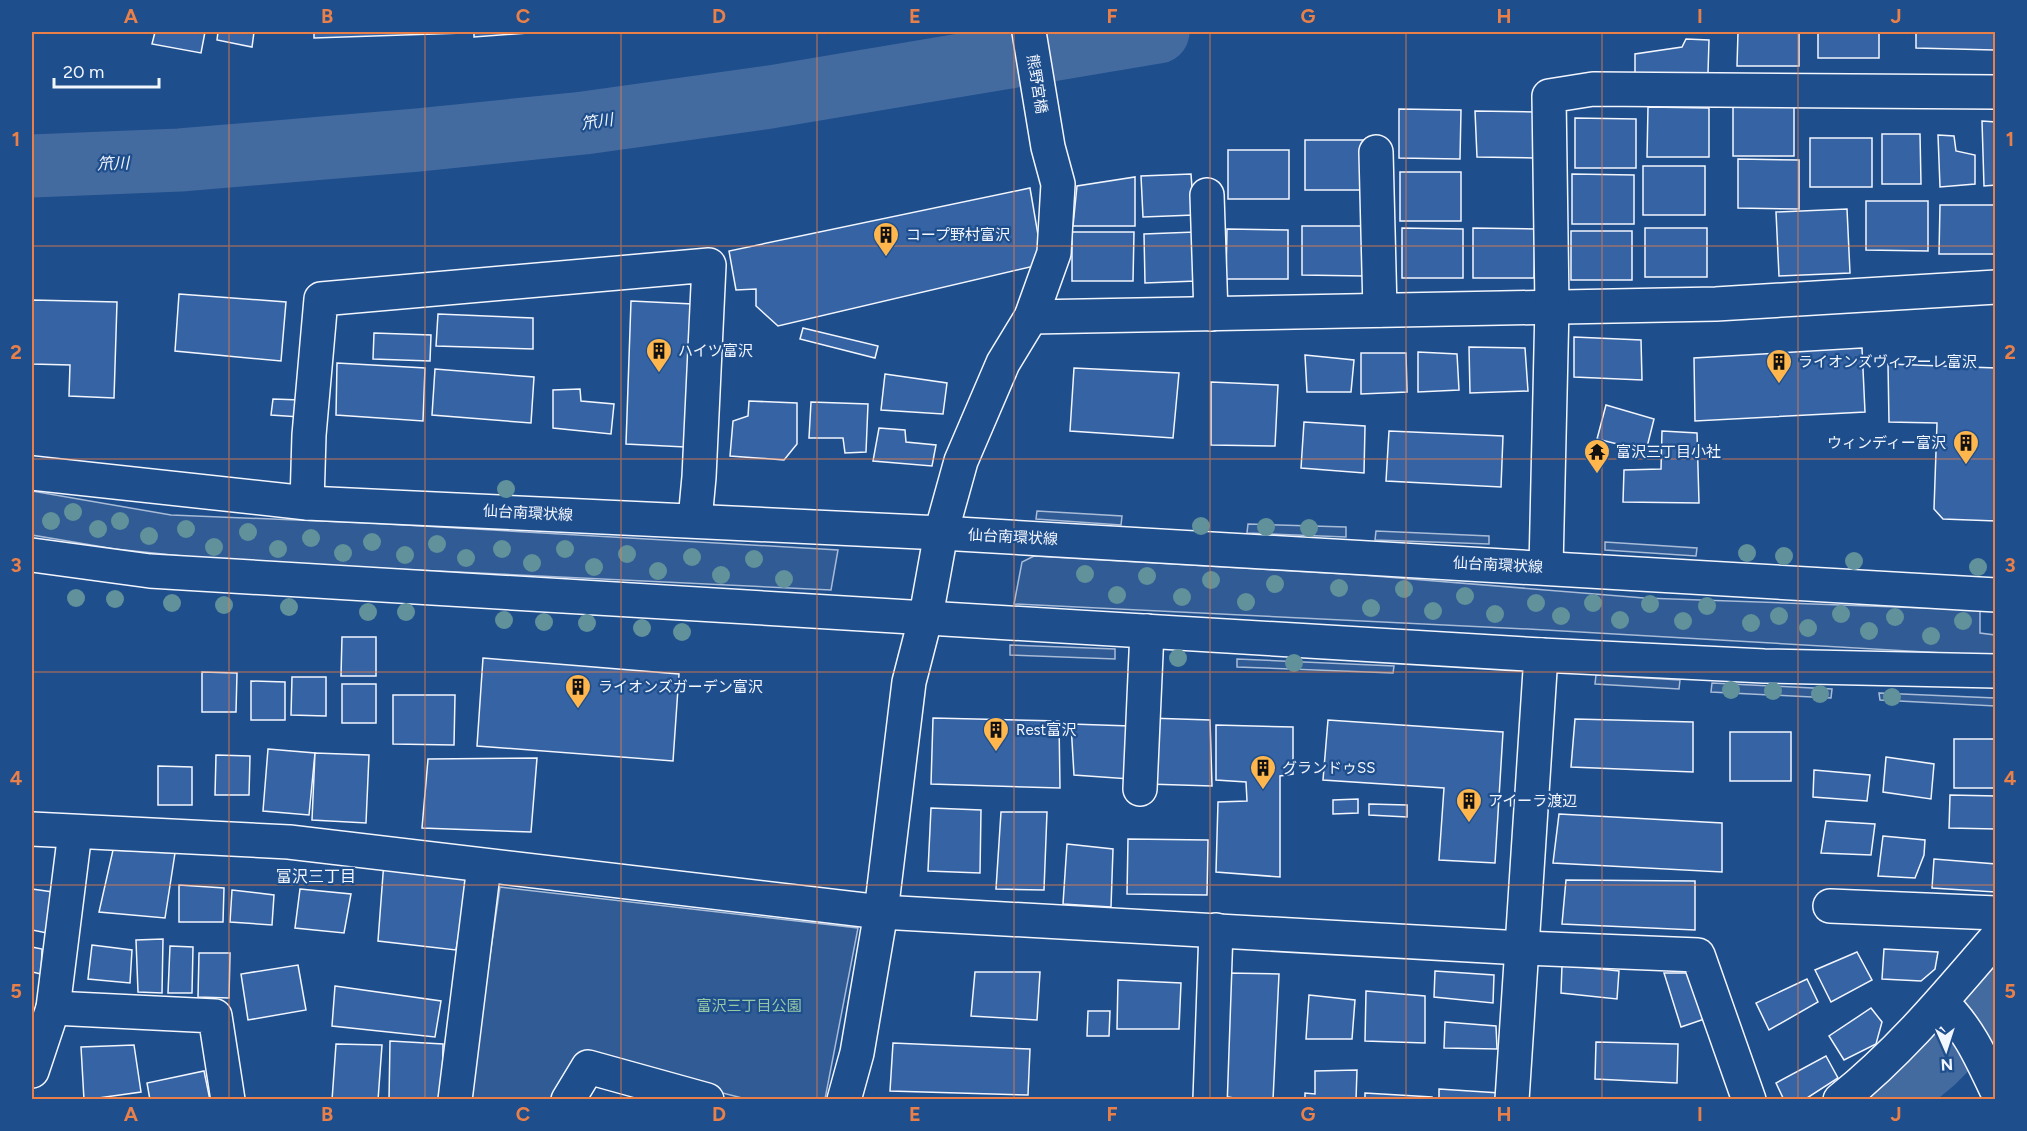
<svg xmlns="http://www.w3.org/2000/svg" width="2027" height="1131" font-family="Figtree,'Noto Sans JP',sans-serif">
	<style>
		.green { fill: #305b95; stroke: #a8bbd7; stroke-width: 1.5 }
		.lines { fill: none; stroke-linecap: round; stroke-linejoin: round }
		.river { stroke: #446ba0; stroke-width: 63 }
		.building { fill: #3563a3; stroke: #f2f6ff; stroke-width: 1.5 }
		.minor-casing { stroke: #f2f6ff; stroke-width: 36 }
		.major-casing { stroke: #f2f6ff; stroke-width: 36 }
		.minor { stroke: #1f4e8c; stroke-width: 33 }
		.major { stroke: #1f4e8c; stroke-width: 33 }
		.tree { fill: #61919a }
		.grid { fill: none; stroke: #ea8049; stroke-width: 1.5; stroke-opacity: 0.55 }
		.labels { text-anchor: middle; stroke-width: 4.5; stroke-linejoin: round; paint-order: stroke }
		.street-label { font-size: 15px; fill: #f2f6ff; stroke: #1f4e8c }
		.poi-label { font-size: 15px; fill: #f2f6ff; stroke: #1f4e8c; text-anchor: start }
		.park-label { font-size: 15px; fill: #97c8a6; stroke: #1f4e8c }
		.water-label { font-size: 16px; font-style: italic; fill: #f2f6ff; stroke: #1f4e8c }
		.neighbourhood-label { font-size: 16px; fill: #f2f6ff; stroke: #1f4e8c }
		.neatline { fill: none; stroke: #ea8049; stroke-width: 2 }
		.grid-label { font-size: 20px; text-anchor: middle; font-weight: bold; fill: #ea8049 }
	</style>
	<rect width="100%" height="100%" fill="#1f4e8c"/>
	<g class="green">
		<polygon points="32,491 171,515 370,523 838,550 831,590 230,561 115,549 32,535"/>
		<polygon points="1037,511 1122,516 1121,525 1036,519"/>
		<polygon points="1248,524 1346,527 1346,537 1247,533"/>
		<polygon points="1376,531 1489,536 1489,544 1375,540"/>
		<polygon points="1605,542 1697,548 1696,556 1605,550"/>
		<polygon points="1034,556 1362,575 1644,598 1980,610 1980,633 1995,635 1995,656 1528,629 1014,604 1022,562"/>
		<polygon points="1010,645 1115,649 1115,659 1010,655"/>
		<polygon points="1237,659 1394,666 1393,673 1237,667"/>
		<polygon points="1596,675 1680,680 1679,689 1595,684"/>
		<polygon points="1712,683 1832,689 1831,698 1711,692"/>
		<polygon points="1879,693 1995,698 1995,706 1880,700"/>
		<polygon points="500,887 858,928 825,1099 746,1099 579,1056 553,1099 469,1100"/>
	</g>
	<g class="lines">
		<g class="river">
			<polyline points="32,166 180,160 418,140 584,123 770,97 1158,32"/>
			<polyline points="1887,1100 1933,1062 1996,999"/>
		</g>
	</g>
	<g class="building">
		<polygon points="155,32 205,32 201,53 152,44"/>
		<polygon points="218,32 254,32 252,47 217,40"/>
		<polygon points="314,32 463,32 463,33 314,38"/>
		<polygon points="474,32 542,32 474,37"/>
		<polygon points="1738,32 1799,32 1799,66 1737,66"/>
		<rect x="1818" y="32" width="61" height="26"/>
		<polygon points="1916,32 1995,32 1994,50 1916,48"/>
		<polygon points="1686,39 1709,40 1708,73 1635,73 1635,54 1682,47"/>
		<polygon points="1733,106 1794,107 1794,156 1733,156"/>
		<polygon points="1648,107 1709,108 1709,157 1647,157"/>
		<polygon points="1399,109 1461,110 1460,159 1399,158"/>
		<polygon points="1475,111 1534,112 1534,158 1477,157"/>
		<polygon points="1575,118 1636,119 1636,168 1575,168"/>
		<polygon points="1982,121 1996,122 1996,185 1984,186"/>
		<polygon points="1882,134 1920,134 1921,184 1882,184"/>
		<polygon points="1938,135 1954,136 1956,151 1975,155 1975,184 1940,187"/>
		<rect x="1810" y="138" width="62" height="49"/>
		<rect x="1305" y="140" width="62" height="50"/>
		<rect x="1228" y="150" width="61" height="49"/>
		<polygon points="1738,159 1799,160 1799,209 1738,208"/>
		<rect x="1643" y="166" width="62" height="49"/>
		<rect x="1400" y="172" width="61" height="49"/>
		<polygon points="1191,174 1194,215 1143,217 1141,176"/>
		<polygon points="1572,174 1634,175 1634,224 1572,224"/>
		<polygon points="1135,177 1135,226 1073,226 1077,186"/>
		<polygon points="1030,188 1043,264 778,326 756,306 756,289 736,290 729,251"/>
		<polygon points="1866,201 1928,201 1928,251 1866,250"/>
		<polygon points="1940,205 1996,205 1996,254 1939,254"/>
		<polygon points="1847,209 1850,273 1779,276 1776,212"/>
		<polygon points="1302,226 1364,226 1364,276 1302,275"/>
		<polygon points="1402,228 1463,229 1463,278 1402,278"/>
		<polygon points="1473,228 1535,229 1534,278 1473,278"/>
		<rect x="1645" y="228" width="62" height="49"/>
		<polygon points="1227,229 1288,230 1288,279 1226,279"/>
		<rect x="1571" y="231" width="61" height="49"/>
		<polygon points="1072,232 1134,232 1133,281 1072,281"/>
		<polygon points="1195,232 1196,281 1145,283 1144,234"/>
		<polygon points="179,294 286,302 281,361 175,351"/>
		<polygon points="32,300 117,302 114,398 69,396 70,365 32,364"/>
		<polygon points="631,301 693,304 685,447 626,444"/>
		<polygon points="438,314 533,318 533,349 436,346"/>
		<polygon points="803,328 878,346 875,358 800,339"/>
		<polygon points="374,333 431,335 430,361 373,359"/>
		<polygon points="1574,337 1641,340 1642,380 1574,377"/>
		<polygon points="1469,347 1525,348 1528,391 1470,393"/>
		<polygon points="1862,348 1865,412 1695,421 1694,358"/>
		<polygon points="1418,352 1457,354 1459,390 1418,392"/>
		<polygon points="1361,353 1406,353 1407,392 1361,394"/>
		<polygon points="1305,355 1354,360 1351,392 1307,392"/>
		<polygon points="337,363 425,368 423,421 336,415"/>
		<polygon points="1888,364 1996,368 1996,521 1943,519 1934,509 1937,423 1889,422"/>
		<polygon points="1074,368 1179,373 1173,438 1070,431"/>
		<polygon points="435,369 534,377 531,423 432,415"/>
		<polygon points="885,374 947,383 943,414 881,410"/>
		<polygon points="1211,382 1278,385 1275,446 1211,445"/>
		<polygon points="580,389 581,401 614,404 611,434 553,428 553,390"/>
		<polygon points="273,399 301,400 300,417 271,415"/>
		<polygon points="749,401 797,403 797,444 784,460 730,456 733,421 748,416"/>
		<polygon points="811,402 868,404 866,452 845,453 843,438 809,438"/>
		<polygon points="1606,405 1654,419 1646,451 1597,439"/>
		<polygon points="1304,422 1365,426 1364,473 1301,468"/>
		<polygon points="879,428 905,430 906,442 936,445 932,466 873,461"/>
		<polygon points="1389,431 1503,436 1501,487 1386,481"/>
		<polygon points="1662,431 1697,433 1699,503 1623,502 1624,470 1661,469"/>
		<polygon points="342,637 376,637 376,676 341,676"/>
		<polygon points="483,658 679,674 673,761 477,746"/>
		<polygon points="202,672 237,673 236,712 202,712"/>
		<polygon points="292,677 326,677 326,716 291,715"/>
		<polygon points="251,681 285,682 285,720 251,720"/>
		<rect x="342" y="684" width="34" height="39"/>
		<polygon points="393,695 455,695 454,745 393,744"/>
		<polygon points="933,718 1059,721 1060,788 931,784"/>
		<polygon points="1148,718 1210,720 1212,786 1148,784"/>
		<polygon points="1575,719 1693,722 1693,772 1571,767"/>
		<polygon points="1328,720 1503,732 1495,863 1439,860 1444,788 1323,780"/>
		<polygon points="1071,724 1130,726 1130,779 1074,775"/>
		<polygon points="1216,725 1293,727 1293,774 1280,776 1280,877 1216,872 1218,802 1247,801 1246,782 1216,780"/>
		<rect x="1730" y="732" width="61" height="49"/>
		<rect x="1954" y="739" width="42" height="49"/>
		<polygon points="268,749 315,753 309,815 263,811"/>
		<polygon points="315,753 369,755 366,823 312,820"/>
		<polygon points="216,755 250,756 249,795 215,795"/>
		<polygon points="1886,757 1934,764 1931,799 1883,792"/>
		<polygon points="537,758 531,832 422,828 428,759"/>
		<polygon points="158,766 192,767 192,805 158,805"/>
		<polygon points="1814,770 1870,775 1867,801 1813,797"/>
		<polygon points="1950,795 1996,796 1996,829 1949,828"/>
		<polygon points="1358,799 1358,813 1333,814 1333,800"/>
		<polygon points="1369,804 1407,805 1407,817 1369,815"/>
		<polygon points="931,808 981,810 980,873 928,871"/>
		<polygon points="1001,812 1047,812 1044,890 996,889"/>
		<polygon points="1559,814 1722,823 1722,872 1553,863"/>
		<polygon points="1826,821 1875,824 1871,855 1821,853"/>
		<polygon points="1883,836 1925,840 1924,855 1915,878 1878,876"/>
		<polygon points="1128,839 1208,840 1207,895 1127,894"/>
		<polygon points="1067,844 1113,849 1111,907 1063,904"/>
		<polygon points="113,850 175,853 165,918 99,912"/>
		<polygon points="1934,859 1996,864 1995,892 1932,888"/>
		<polygon points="384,861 470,873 456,950 378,941"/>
		<polygon points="1566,880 1695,881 1695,930 1562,924"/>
		<polygon points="179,885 224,888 223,922 179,922"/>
		<polygon points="32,889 60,893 57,935 32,930"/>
		<polygon points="300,889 351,894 344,933 295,928"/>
		<polygon points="232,890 274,895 272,925 230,922"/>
		<polygon points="163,939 162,993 138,992 136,940"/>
		<polygon points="92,945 132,950 130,983 88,979"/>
		<polygon points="170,946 193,947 192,993 168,993"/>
		<polygon points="32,947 42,949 41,974 32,972"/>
		<polygon points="1884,949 1938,952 1935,969 1921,981 1882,979"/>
		<polygon points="1857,952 1872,980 1831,1002 1815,970"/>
		<polygon points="199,953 230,953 229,998 198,997"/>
		<polygon points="298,965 306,1010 248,1020 241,974"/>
		<polygon points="1562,965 1619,971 1617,999 1561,993"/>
		<polygon points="1435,971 1494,975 1493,1003 1434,997"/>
		<polygon points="975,972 1040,972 1037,1020 971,1016"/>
		<polygon points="1226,973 1279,974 1273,1100 1246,1100 1222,1096"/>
		<polygon points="1664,973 1693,973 1713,1016 1681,1027"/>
		<polygon points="1807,979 1818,1002 1769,1030 1756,1003"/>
		<polygon points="1118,980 1181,983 1179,1029 1117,1029"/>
		<polygon points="335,986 441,1001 435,1037 332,1026"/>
		<polygon points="1366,991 1425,996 1425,1043 1365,1041"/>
		<polygon points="1309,995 1355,1000 1352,1039 1306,1039"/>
		<polygon points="1871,1008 1882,1022 1876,1044 1844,1060 1829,1036"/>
		<polygon points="1088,1011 1110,1011 1109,1036 1087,1036"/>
		<polygon points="1445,1022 1496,1026 1497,1049 1444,1048"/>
		<polygon points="390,1041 443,1044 442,1100 389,1100"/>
		<polygon points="1596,1042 1678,1044 1677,1083 1595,1079"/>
		<polygon points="893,1043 1030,1049 1028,1095 890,1091"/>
		<polygon points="336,1044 382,1045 378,1100 332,1100"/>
		<polygon points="134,1045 141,1092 84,1100 81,1047"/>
		<polygon points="1826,1056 1838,1078 1804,1100 1784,1100 1776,1083"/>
		<polygon points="1357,1070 1356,1100 1305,1100 1305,1093 1315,1094 1315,1071"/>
		<polygon points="204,1071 210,1100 150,1100 147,1083"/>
		<polygon points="1439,1089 1500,1093 1500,1100 1439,1100"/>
		<polygon points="1365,1093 1432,1097 1432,1100 1365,1100"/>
	</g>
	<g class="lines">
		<defs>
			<g id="minor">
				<polyline points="1376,152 1380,310"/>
				<polyline points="1207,195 1211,314"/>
				<polyline points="1031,317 1716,304 1996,287"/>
				<polyline points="307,503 309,435 321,299 709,265 699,477 695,520"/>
				<polyline points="1546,568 1552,306 1549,96 1593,89 1996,92"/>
				<polyline points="1140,789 1147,631"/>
				<polyline points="32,829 289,842 881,912 1522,948 1698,955 1749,1100"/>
				<polyline points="1830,906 1996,913"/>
				<path d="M1941,1002c26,24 40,55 55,87"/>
				<polyline points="53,1008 215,1016 228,1100"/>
				<polyline points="32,1071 53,1008 75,832"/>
				<polyline points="455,1100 484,866"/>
				<polyline points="568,1100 588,1067 707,1100"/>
				<polyline points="844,1100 857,1053 881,912 909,682 926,616 941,533 961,461 1003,363 1031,317 1054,253 1058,184 1048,147 1029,32"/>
				<polyline points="1210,1100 1216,930"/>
				<polyline points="1512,1100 1541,655"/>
				<path d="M1840,1100c59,-47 107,-105 156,-162"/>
			</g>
			<g id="major">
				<polyline points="32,473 307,503 941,533 1996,595"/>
				<polyline points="32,555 150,571 1541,655 1764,666 1996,671"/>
			</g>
		</defs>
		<use href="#minor" class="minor-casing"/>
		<use href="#major" class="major-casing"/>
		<use href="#minor" class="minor"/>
		<use href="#major" class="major"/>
	</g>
	<g class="tree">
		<circle cx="506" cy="489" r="9"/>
		<circle cx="73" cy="512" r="9"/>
		<circle cx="51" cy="521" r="9"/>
		<circle cx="120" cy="521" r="9"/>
		<circle cx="1201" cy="526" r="9"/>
		<circle cx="1266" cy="527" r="9"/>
		<circle cx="1309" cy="528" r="9"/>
		<circle cx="98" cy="529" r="9"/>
		<circle cx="186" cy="529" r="9"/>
		<circle cx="248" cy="532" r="9"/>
		<circle cx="149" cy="536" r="9"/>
		<circle cx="311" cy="538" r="9"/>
		<circle cx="372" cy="542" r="9"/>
		<circle cx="437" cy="544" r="9"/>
		<circle cx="214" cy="547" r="9"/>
		<circle cx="278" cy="549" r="9"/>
		<circle cx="502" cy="549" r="9"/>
		<circle cx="565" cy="549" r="9"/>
		<circle cx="343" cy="553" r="9"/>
		<circle cx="1747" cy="553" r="9"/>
		<circle cx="627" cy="554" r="9"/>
		<circle cx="405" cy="555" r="9"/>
		<circle cx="1784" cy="556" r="9"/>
		<circle cx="692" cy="557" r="9"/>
		<circle cx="466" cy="558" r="9"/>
		<circle cx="754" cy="559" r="9"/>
		<circle cx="1854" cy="561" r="9"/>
		<circle cx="532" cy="563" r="9"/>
		<circle cx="594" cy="567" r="9"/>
		<circle cx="1978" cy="567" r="9"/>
		<circle cx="658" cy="571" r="9"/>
		<circle cx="1085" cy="574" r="9"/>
		<circle cx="721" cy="575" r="9"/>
		<circle cx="1147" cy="576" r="9"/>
		<circle cx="784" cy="579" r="9"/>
		<circle cx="1211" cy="580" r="9"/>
		<circle cx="1275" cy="584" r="9"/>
		<circle cx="1339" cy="588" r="9"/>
		<circle cx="1404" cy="589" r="9"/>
		<circle cx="1117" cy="595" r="9"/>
		<circle cx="1465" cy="596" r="9"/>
		<circle cx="1182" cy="597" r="9"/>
		<circle cx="76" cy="598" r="9"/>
		<circle cx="115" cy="599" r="9"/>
		<circle cx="1246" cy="602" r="9"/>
		<circle cx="172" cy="603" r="9"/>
		<circle cx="1536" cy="603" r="9"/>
		<circle cx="1593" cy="603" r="9"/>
		<circle cx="1650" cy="604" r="9"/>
		<circle cx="224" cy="605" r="9"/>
		<circle cx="1707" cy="606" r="9"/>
		<circle cx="289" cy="607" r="9"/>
		<circle cx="1371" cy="608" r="9"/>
		<circle cx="1433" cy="611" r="9"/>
		<circle cx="368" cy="612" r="9"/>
		<circle cx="406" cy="612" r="9"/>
		<circle cx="1495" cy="614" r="9"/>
		<circle cx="1841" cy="614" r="9"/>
		<circle cx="1561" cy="616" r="9"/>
		<circle cx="1779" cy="616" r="9"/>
		<circle cx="1895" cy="617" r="9"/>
		<circle cx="504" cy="620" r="9"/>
		<circle cx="1620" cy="620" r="9"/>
		<circle cx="1683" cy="621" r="9"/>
		<circle cx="1963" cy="621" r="9"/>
		<circle cx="544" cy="622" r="9"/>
		<circle cx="587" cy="623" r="9"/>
		<circle cx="1751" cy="623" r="9"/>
		<circle cx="642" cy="628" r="9"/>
		<circle cx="1808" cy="628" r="9"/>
		<circle cx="1869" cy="631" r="9"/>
		<circle cx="682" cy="632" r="9"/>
		<circle cx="1931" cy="636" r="9"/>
		<circle cx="1178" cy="658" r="9"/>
		<circle cx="1294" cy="663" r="9"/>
		<circle cx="1731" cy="690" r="9"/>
		<circle cx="1773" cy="691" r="9"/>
		<circle cx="1820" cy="694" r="9"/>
		<circle cx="1892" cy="697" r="9"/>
	</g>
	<path class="grid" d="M229,32v1068M425,32v1068M621,32v1068M817,32v1068M1014,32v1068M1210,32v1068M1406,32v1068M1602,32v1068M1798,32v1068M32,246h1964M32,459h1964M32,672h1964M32,885h1964"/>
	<defs>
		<symbol id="building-pin" viewBox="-11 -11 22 30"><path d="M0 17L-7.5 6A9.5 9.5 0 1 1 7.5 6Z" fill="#ffb74d" stroke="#1f4e8c"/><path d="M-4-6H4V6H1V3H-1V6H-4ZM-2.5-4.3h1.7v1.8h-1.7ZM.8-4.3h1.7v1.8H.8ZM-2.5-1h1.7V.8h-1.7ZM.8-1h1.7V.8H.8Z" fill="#111"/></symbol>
		<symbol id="temple-pin" viewBox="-11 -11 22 30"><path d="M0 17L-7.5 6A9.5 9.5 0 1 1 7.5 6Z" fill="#ffb74d" stroke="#1f4e8c"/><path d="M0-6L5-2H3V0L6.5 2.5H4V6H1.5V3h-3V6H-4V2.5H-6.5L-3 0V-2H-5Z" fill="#111"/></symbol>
	</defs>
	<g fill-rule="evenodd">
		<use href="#building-pin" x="871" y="220" width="30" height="40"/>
		<use href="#building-pin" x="644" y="336" width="30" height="40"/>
		<use href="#building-pin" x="1764" y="347" width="30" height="40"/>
		<use href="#building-pin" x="1951" y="428" width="30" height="40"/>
		<use href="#temple-pin" x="1582" y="437" width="30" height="40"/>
		<use href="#building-pin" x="563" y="672" width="30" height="40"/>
		<use href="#building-pin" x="981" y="715" width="30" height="40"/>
		<use href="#building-pin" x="1248" y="753" width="30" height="40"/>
		<use href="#building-pin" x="1454" y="786" width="30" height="40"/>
	</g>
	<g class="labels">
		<g class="street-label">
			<text transform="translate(1037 84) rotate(81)" y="5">熊野宮橋</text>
			<text transform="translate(528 513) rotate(3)" y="5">仙台南環状線</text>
			<text transform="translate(1013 537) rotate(3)" y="5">仙台南環状線</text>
			<text transform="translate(1498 565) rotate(3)" y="5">仙台南環状線</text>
		</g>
		<g class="poi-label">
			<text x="906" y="240">コープ野村富沢</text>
			<text x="678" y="356">ハイツ富沢</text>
			<text x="1798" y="367">ライオンズヴィアーレ富沢</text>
			<text x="1946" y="448" text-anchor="end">ウィンディー富沢</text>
			<text x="1616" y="457">富沢三丁目小社</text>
			<text x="598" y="692">ライオンズガーデン富沢</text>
			<text x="1016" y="735">Rest富沢</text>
			<text x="1282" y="773">グランドゥSS</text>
			<text x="1488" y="806">アイーラ渡辺</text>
		</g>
		<g class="park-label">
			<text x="749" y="1011">富沢三丁目公園</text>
		</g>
		<g class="water-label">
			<text transform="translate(597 121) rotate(-8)" y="6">笊川</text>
			<text transform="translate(113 163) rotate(-2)" y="6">笊川</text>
		</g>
		<g class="neighbourhood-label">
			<text x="316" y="882">富沢三丁目</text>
		</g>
	</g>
	<rect width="2027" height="1131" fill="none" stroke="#1f4e8c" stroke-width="66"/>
	<g transform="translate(1946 1050) rotate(177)" stroke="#1f4e8c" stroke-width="4.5" paint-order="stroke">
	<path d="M0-4.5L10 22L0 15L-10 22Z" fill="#f2f6ff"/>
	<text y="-9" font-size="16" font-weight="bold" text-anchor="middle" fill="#f2f6ff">N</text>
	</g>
	<path d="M54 78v9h105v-9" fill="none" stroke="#f2f6ff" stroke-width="3"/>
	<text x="63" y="78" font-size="18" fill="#f2f6ff" stroke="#1f4e8c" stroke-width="4.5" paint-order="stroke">20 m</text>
	<rect x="33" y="33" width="1961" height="1065" class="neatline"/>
	<g class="grid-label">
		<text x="131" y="23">A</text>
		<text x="327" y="23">B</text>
		<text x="523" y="23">C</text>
		<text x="719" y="23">D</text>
		<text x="915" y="23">E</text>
		<text x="1112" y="23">F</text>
		<text x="1308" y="23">G</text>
		<text x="1504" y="23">H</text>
		<text x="1700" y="23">I</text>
		<text x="1896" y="23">J</text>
		<text x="16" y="146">1</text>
		<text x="2010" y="146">1</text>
		<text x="16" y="359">2</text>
		<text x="2010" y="359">2</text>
		<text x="16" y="572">3</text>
		<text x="2010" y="572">3</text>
		<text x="16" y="785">4</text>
		<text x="2010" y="785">4</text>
		<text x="16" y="998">5</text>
		<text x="2010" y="998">5</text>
		<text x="131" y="1121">A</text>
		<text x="327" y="1121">B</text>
		<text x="523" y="1121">C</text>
		<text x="719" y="1121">D</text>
		<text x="915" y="1121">E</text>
		<text x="1112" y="1121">F</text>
		<text x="1308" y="1121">G</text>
		<text x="1504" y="1121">H</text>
		<text x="1700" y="1121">I</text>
		<text x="1896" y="1121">J</text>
	</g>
</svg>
